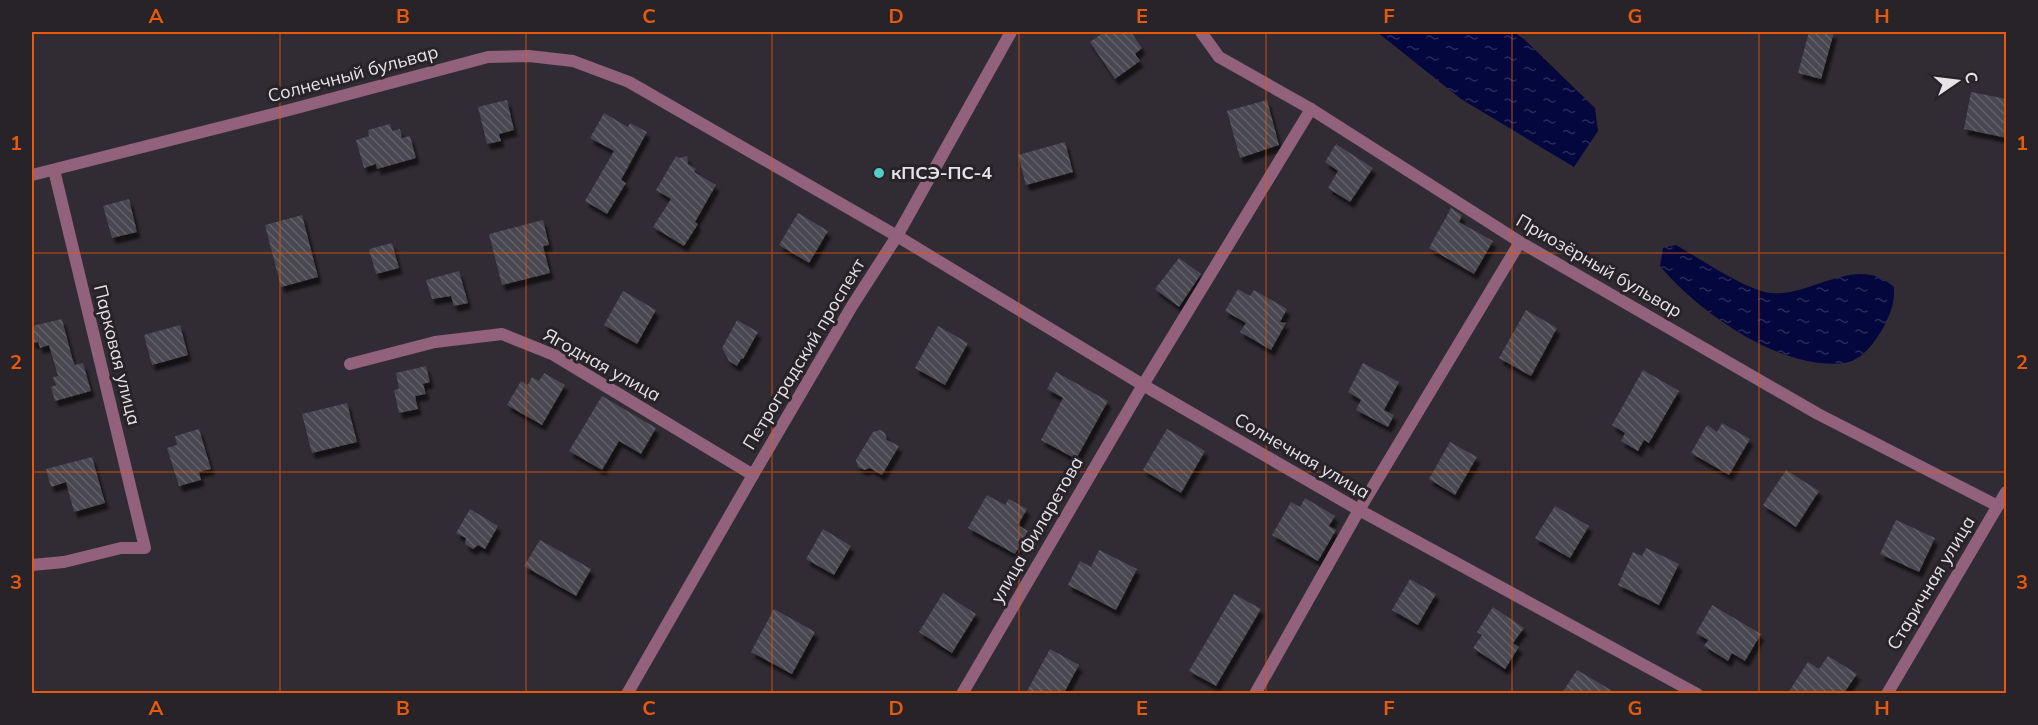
<svg xmlns="http://www.w3.org/2000/svg" width="2038" height="725" font-family="Mulish,sans-serif">
	<style>
		.water { fill: url(#water-ripples) }
		.building { fill: url(#building-back-hatch); filter: url(#shadow) }
		.lines { fill: none; stroke-linecap: round; stroke-linejoin: round }
		.minor { stroke: #92617c; stroke-width: 12 }
		.grid { fill: none; stroke: #e8590c; stroke-width: 1.5; stroke-opacity: 0.55 }
		.poi-dot { fill: #54cdc8; stroke: #282229; stroke-width: 2 }
		.labels { text-anchor: middle; stroke-width: 6; stroke-linejoin: round; paint-order: stroke }
		.street-label { font-size: 18px; fill: #e6e2e6; stroke: #282229 }
		.poi-label { font-size: 18px; font-weight: bold; fill: #e6e2e6; stroke: #282229; text-anchor: start }
		.neatline { fill: none; stroke: #e8590c; stroke-width: 2 }
		.grid-label { font-size: 20px; text-anchor: middle; font-weight: bold; fill: #e8590c }
	</style>
	<defs>
		<pattern id="water-ripples" width="26" height="14" patternUnits="userSpaceOnUse" patternTransform="scale(1.5)"><rect width="26" height="14" fill="#04073e"/><path d="M2 4q2-2 4 0t4 0M15 11q2-2 4 0t4 0" fill="none" stroke="#292b5a"/></pattern>
		<pattern id="building-back-hatch" width="6" height="6" patternUnits="userSpaceOnUse" patternTransform="scale(1.5)"><rect width="6" height="6" fill="#48464f"/><path d="M-1 5l2 2M0 0l6 6M5-1l2 2" fill="none" stroke="#626068"/></pattern>
		<filter id="shadow"><feDropShadow dx="3.5" dy="6" stdDeviation="1.5" flood-color="#0009"/></filter>
	</defs>
	<rect width="100%" height="100%" fill="#312c33"/>
	<g class="water">
		<polygon points="1377,32 1514,32 1525,40 1595,108 1598,131 1574,167 1461,99"/>
		<path d="M1676,245c23,13 71,46 95,48 41,4 86,-40 123,-6 0,8 0,16 -3,23 -6,19 -25,50 -46,53 -64,8 -147,-51 -185,-97l3,-18z"/>
	</g>
	<g class="building">
		<polygon points="1104,32 1131,32 1142,48 1135,54 1140,61 1115,79 1090,42"/>
		<polygon points="1809,32 1834,32 1821,79 1798,73"/>
		<polygon points="1971,92 2007,99 2007,138 1964,129"/>
		<polygon points="507,100 514,130 499,134 501,141 487,144 478,107"/>
		<polygon points="1267,100 1279,145 1240,158 1227,111"/>
		<polygon points="604,113 628,127 630,123 647,132 621,180 626,183 607,214 585,201 614,151 590,138"/>
		<polygon points="390,124 392,131 400,129 402,138 410,136 416,158 377,169 376,164 364,168 356,140 369,136 368,130"/>
		<polygon points="1065,142 1073,172 1026,185 1018,155"/>
		<polygon points="1336,144 1373,168 1350,202 1328,188 1338,171 1325,162"/>
		<polygon points="676,156 679,158 687,156 688,164 696,169 694,172 716,185 695,222 698,224 684,246 653,227 671,199 656,190"/>
		<polygon points="129,199 137,232 112,238 103,206"/>
		<polygon points="1451,208 1462,215 1459,222 1493,241 1474,274 1429,248"/>
		<polygon points="798,213 828,231 809,263 779,245"/>
		<polygon points="302,215 318,277 281,287 265,225"/>
		<polygon points="543,220 549,245 543,246 550,273 502,285 489,234"/>
		<polygon points="392,243 399,268 376,274 369,249"/>
		<polygon points="1179,258 1201,274 1179,307 1155,289"/>
		<polygon points="459,271 468,303 454,306 451,296 432,299 426,280"/>
		<polygon points="1238,289 1250,296 1254,290 1287,309 1280,322 1286,323 1271,350 1240,332 1246,323 1225,311"/>
		<polygon points="623,291 656,310 637,344 604,325"/>
		<polygon points="1526,310 1557,328 1531,376 1499,358"/>
		<polygon points="62,319 73,361 75,365 83,363 91,391 55,401 51,387 56,385 53,377 58,376 49,345 40,348 38,342 32,343 32,326"/>
		<polygon points="737,320 758,332 743,359 741,359 737,366 729,361 722,348"/>
		<polygon points="180,325 188,355 152,365 144,335"/>
		<polygon points="938,326 968,343 945,385 915,368"/>
		<polygon points="1363,363 1399,382 1384,410 1394,415 1388,427 1356,410 1361,400 1348,392"/>
		<polygon points="426,366 430,382 423,384 426,394 415,396 418,409 399,413 394,390 399,389 396,373"/>
		<polygon points="1643,370 1679,391 1649,443 1644,440 1638,451 1621,441 1625,433 1612,425"/>
		<polygon points="1056,372 1108,401 1076,459 1041,440 1063,398 1047,389"/>
		<polygon points="544,373 565,385 542,425 507,405 521,381 528,385 532,377 539,381"/>
		<polygon points="602,396 656,428 641,454 619,441 602,470 569,451"/>
		<polygon points="347,403 357,442 312,453 302,414"/>
		<polygon points="1722,423 1750,439 1729,475 1691,453 1707,425 1717,432"/>
		<polygon points="199,429 211,469 199,472 201,480 179,486 167,448 177,445 175,436"/>
		<polygon points="1167,429 1205,451 1181,493 1143,470"/>
		<polygon points="880,430 885,433 887,440 899,446 882,475 870,468 864,470 858,467 856,460 873,432"/>
		<polygon points="1450,442 1477,457 1455,495 1429,479"/>
		<polygon points="92,457 105,503 74,512 66,482 51,487 46,469"/>
		<polygon points="1786,470 1819,491 1796,527 1763,505"/>
		<polygon points="987,495 1005,505 1009,499 1027,509 1018,525 1028,531 1015,554 968,528"/>
		<polygon points="1305,498 1335,516 1329,526 1336,530 1318,561 1272,535 1291,502 1300,507"/>
		<polygon points="1555,506 1589,526 1570,558 1535,538"/>
		<polygon points="470,509 498,526 485,549 478,545 473,549 465,544 466,538 456,533"/>
		<polygon points="1896,520 1935,538 1919,572 1880,554"/>
		<polygon points="823,529 851,546 834,575 806,559"/>
		<polygon points="540,540 591,569 576,596 524,566"/>
		<polygon points="1646,548 1679,564 1659,605 1618,585 1633,552 1642,556"/>
		<polygon points="1099,550 1137,569 1116,610 1068,585 1080,561 1091,567"/>
		<polygon points="1410,579 1436,594 1418,625 1392,610"/>
		<polygon points="943,593 976,614 952,653 919,632"/>
		<polygon points="1234,594 1261,609 1216,686 1189,671"/>
		<polygon points="1712,605 1761,634 1745,661 1732,653 1728,661 1704,646 1708,640 1696,633"/>
		<polygon points="1493,607 1524,628 1513,643 1519,647 1505,669 1473,648 1482,635 1477,632"/>
		<polygon points="774,609 815,632 792,674 751,652"/>
		<polygon points="1050,649 1079,665 1064,693 1026,693"/>
		<polygon points="1828,656 1857,674 1844,693 1788,693 1808,662 1819,669"/>
		<polygon points="1577,670 1616,693 1562,693"/>
	</g>
	<g class="lines">
		<g class="minor">
			<polyline points="1201,32 1219,57 1311,109 1520,242 1818,414 1998,506"/>
			<polyline points="32,175 289,110 488,57 529,56 573,61 629,82 897,236 1143,385 1359,510 1697,694"/>
			<polyline points="350,364 435,342 502,334 554,355 753,475"/>
			<polyline points="32,565 64,562 121,548 145,548 54,170"/>
			<polyline points="627,694 753,475 852,306 897,236 1011,32"/>
			<polyline points="962,694 1143,385 1311,109"/>
			<polyline points="1255,694 1359,510 1520,242"/>
			<polyline points="1887,694 2006,492"/>
		</g>
	</g>
	<path class="grid" d="M280,32v662M526,32v662M772,32v662M1019,32v662M1266,32v662M1512,32v662M1759,32v662M32,253h1974M32,472h1974"/>
	<circle class="poi-dot" cx="879" cy="173" r="6"/>
	<g class="labels">
		<g class="street-label">
			<text transform="translate(353 74) rotate(-15)" y="6">Солнечный бульвар</text>
			<text transform="translate(1599 266) rotate(30)" y="6">Приозёрный бульвар</text>
			<text transform="translate(804 354) rotate(-59)" y="6">Петроградский проспект</text>
			<text transform="translate(117 355) rotate(76)" y="6">Парковая улица</text>
			<text transform="translate(602 365) rotate(29)" y="6">Ягодная улица</text>
			<text transform="translate(1302 456) rotate(30)" y="6">Солнечная улица</text>
			<text transform="translate(1037 530) rotate(-60)" y="6">улица Филаретова</text>
			<text transform="translate(1931 583) rotate(-59)" y="6">Старичная улица</text>
		</g>
		<g class="poi-label">
			<text x="891" y="179">кПСЭ-ПС-4</text>
		</g>
	</g>
	<rect width="2038" height="725" fill="none" stroke="#282229" stroke-width="66"/>
	<g transform="translate(1957 81) rotate(76)" stroke="#282229" stroke-width="4.5" paint-order="stroke">
	<path d="M0-4.5L10 22L0 15L-10 22Z" fill="#e6e2e6"/>
	<text y="-9" font-size="16" font-weight="bold" text-anchor="middle" fill="#e6e2e6">С</text>
	</g>
	<rect x="33" y="33" width="1972" height="659" class="neatline"/>
	<g class="grid-label">
		<text x="156" y="23">A</text>
		<text x="403" y="23">B</text>
		<text x="649" y="23">C</text>
		<text x="896" y="23">D</text>
		<text x="1142" y="23">E</text>
		<text x="1389" y="23">F</text>
		<text x="1635" y="23">G</text>
		<text x="1882" y="23">H</text>
		<text x="16" y="150">1</text>
		<text x="2022" y="150">1</text>
		<text x="16" y="369">2</text>
		<text x="2022" y="369">2</text>
		<text x="16" y="589">3</text>
		<text x="2022" y="589">3</text>
		<text x="156" y="715">A</text>
		<text x="403" y="715">B</text>
		<text x="649" y="715">C</text>
		<text x="896" y="715">D</text>
		<text x="1142" y="715">E</text>
		<text x="1389" y="715">F</text>
		<text x="1635" y="715">G</text>
		<text x="1882" y="715">H</text>
	</g>
</svg>
